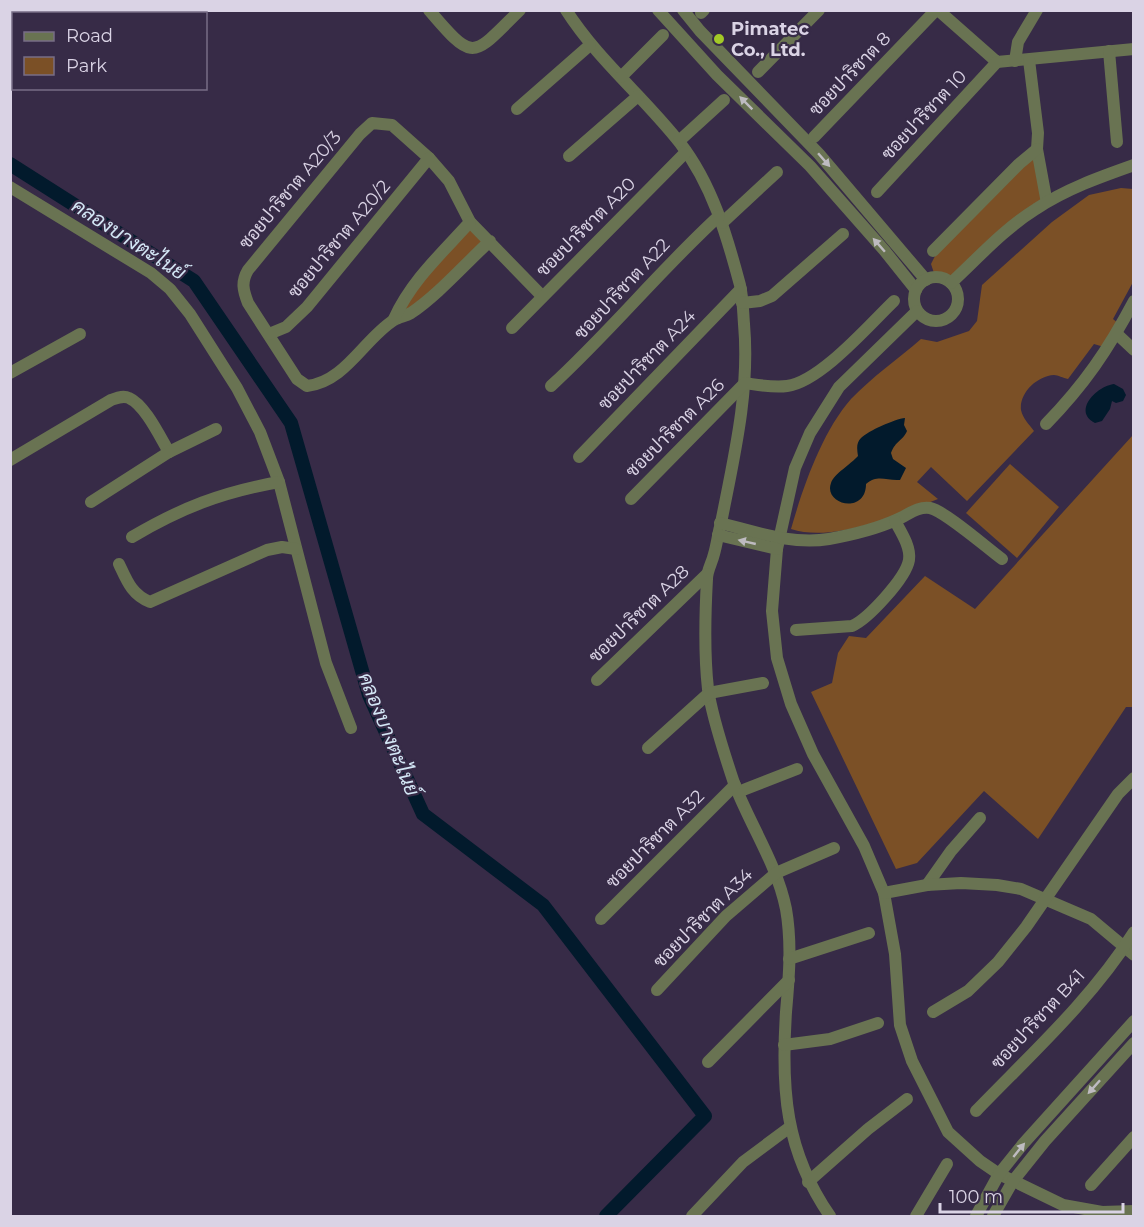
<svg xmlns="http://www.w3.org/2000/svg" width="1144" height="1227" font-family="Montserrat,Sarabun,sans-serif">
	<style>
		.green { fill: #7b5026 }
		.water { fill: #021a2c }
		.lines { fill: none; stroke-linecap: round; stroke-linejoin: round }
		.canal { stroke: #021a2c; stroke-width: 14 }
		.street { stroke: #697352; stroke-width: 12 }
		.oneway { fill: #bebbc0 }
		.poi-dot { fill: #a3c927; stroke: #372b47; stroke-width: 2 }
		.labels { text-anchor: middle; stroke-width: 4.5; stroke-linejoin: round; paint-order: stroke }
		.poi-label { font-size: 18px; font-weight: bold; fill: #dad3e5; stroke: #372b47; text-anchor: start }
		.street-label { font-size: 18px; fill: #dad3e5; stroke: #372b47 }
		.water-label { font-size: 20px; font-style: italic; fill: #d3e6f5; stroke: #372b47 }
	</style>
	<rect width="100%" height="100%" fill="#372b47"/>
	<g class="green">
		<polygon points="1035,155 1046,198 951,279 945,275 934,273 931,264 935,256"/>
		<path d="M1121,188l12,1v93l-20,37 6,5 -15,23 -10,-3 -26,35c-5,-1 -10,-4 -14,-4 -17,1 -35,18 -33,35 2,9 8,14 13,21l-67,70 -36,-34 -14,15 21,17c-40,16 -104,44 -147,30 12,-42 31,-97 60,-130 21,-22 47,-40 70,-60l16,3 32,-11 8,-10 5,-36 70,-63 37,-27z"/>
		<polygon points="470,222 490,241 427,300 394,319"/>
		<polygon points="1133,435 1133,707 1126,707 1038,839 984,791 917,863 896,869 811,692 832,683 838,653 849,636 866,638 925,576 975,609"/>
		<polygon points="1010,464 1059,507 1017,558 966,513"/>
	</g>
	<g class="water">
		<path d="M1114,384l9,5 3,6 -3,6 -7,2 -4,-2 -2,8 -8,12 -7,2c-23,-12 2,-37 19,-39z"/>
		<path d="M905,418l-1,7 3,6c-5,11 -11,9 -16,22l2,6 13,9 -6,12c-14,1 -22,-6 -34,4 0,31 -43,21 -35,-1 3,-9 20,-19 27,-27 -1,-7 -2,-13 3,-18 7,-7 34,-19 44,-20z"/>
	</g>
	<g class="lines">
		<polyline class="canal" points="10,164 194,281 291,423 369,695 423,814 543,905 705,1116 606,1216"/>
		<g class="street">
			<path d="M429,10c46,54 43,47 91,0"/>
			<path d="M566,10c32,50 78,87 114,133 32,41 47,93 60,142 3,13 3,26 4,39 6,67 -10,133 -23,199 -3,10 -4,21 -7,31 -2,9 -7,16 -7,25 -2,36 -3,75 1,110 4,28 17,67 26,94 16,42 43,81 52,126 6,34 3,69 0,103 -5,77 -1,139 44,204"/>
			<polyline points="658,10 717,75 810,166 884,250 916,290"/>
			<polyline points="683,10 700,31 819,154 926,280"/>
			<polyline points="938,10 997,62 1134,49"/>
			<polyline points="701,13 704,10"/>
			<polyline points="1109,51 1117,142"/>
			<polyline points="1029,60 1038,133 1037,149 1046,198"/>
			<polyline points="1015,61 1018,42 1037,10"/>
			<polyline points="758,72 819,10"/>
			<polyline points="621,77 663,35"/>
			<polyline points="517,109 590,45"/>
			<polyline points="814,137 936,10"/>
			<polyline points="679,141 724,100"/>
			<polyline points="569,156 638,96"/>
			<polyline points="10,187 151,273 170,289 190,314 237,388 260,432 279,482 326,663 351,728"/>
			<polyline points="877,192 997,62"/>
			<polyline points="722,223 777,172"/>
			<path d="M490,241c-24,22 -53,55 -79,72 -5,3 -12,4 -17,7 -30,19 -49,62 -87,66l-10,-7 -49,-76c-5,-13 -7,-21 0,-33l112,-136 12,-11 20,2 37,33 20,23 21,41 72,74"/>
			<polyline points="933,251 1019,164 1037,149"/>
			<circle cx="936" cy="299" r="22"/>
			<path d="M951,283c27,-25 53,-54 85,-74 30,-20 64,-32 98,-44"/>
			<polyline points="742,303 760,301 772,296 843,234"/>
			<polyline points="917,311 839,387 810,433 795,468 777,549 772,611 777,658 791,704 813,754 864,846 884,893 895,954 900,1025 912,1061 948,1132 980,1161 999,1174 1063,1205 1102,1212 1134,1211"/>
			<path d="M394,319c17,-38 48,-66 76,-97"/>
			<polyline points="512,328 686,152"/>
			<polyline points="269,334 286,327 307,307 429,158"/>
			<polyline points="1117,334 1134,350"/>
			<polyline points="10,373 80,334"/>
			<path d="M551,386c59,-54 109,-116 168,-170"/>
			<path d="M1046,424c38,-39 62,-74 88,-123"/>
			<polyline points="579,457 741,289"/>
			<path d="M10,460l101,-60c6,-2 12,-5 18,-2 16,7 31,39 40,54"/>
			<path d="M631,499l114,-116c14,2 28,5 42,3 33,-4 82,-61 107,-85"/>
			<polyline points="91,502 169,452 216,429"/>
			<path d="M720,523c36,9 72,22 109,16 22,-4 47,-10 67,-19 11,-4 21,-14 34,-12 15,3 57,40 72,51"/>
			<polyline points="718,535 777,549"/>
			<path d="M132,537c49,-29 90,-45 147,-55"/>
			<path d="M119,564c8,17 13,31 31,38l117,-52 15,-3 14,2"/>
			<path d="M796,630l56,-4c16,-7 54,-48 57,-66 2,-13 -8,-28 -14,-39"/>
			<polyline points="597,680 707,574"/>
			<polyline points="648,748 709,693 763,683"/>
			<polyline points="738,792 797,769"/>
			<polyline points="927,885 951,851 980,818"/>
			<polyline points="884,893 927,885 961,883 997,885 1021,889 1091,919 1134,955"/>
			<polyline points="601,919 735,785"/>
			<polyline points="789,959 869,933"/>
			<polyline points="657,990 726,916 776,873 834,848"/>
			<polyline points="933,1012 968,991 998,962 1026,927 1118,794 1134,778"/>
			<polyline points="784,1045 830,1039 878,1023"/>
			<polyline points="708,1062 789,980"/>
			<path d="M976,1111c55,-57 115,-111 158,-179"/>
			<polyline points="808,1182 868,1129 907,1099"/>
			<polyline points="1091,1185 1134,1137"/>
			<polyline points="692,1216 743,1162 790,1127"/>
			<polyline points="916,1216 947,1164"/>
			<polyline points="976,1216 999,1174 1023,1144 1134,1021"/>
			<polyline points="993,1216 1013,1181 1045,1141 1134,1043"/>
		</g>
	</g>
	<defs><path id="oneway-solid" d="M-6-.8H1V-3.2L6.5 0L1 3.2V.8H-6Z" transform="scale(1.5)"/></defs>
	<g class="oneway">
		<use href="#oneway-solid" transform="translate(746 103) rotate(-135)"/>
		<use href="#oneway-solid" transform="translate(824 160) rotate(49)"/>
		<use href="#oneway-solid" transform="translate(879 245) rotate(-131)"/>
		<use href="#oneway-solid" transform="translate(747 542) rotate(-167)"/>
		<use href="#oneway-solid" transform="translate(1094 1087) rotate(132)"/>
		<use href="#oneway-solid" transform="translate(1019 1150) rotate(-51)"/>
	</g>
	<circle class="poi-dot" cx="719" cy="39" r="6"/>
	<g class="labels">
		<g class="poi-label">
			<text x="731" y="35">Pimatec<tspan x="731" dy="21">Co., Ltd.</tspan></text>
		</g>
		<g class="street-label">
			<text transform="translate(850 74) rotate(-46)" y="6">ซอยปาริชาต 8</text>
			<text transform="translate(924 115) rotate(-47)" y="6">ซอยปาริชาต 10</text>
			<text transform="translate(290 190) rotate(-50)" y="6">ซอยปาริชาต A20/3</text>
			<text transform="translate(586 227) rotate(-45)" y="6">ซอยปาริชาต A20</text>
			<text transform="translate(339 239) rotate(-50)" y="6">ซอยปาริชาต A20/2</text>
			<text transform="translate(622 289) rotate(-47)" y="6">ซอยปาริชาต A22</text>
			<text transform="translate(647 360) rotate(-46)" y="6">ซอยปาริชาต A24</text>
			<text transform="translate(675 428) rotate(-45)" y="6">ซอยปาริชาต A26</text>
			<text transform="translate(639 614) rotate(-44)" y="6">ซอยปาริชาต A28</text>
			<text transform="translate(655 839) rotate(-45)" y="6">ซอยปาริชาต A32</text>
			<text transform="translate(703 918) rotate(-45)" y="6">ซอยปาริชาต A34</text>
			<text transform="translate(1038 1019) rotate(-47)" y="6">ซอยปาริชาต B41</text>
		</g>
		<g class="water-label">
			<text transform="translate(129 239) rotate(33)" y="7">คลองบางตะไนย์</text>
			<text transform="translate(389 734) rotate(68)" y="7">คลองบางตะไนย์</text>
		</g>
	</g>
	<rect width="1144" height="1227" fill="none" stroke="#dad3e5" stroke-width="24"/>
	<rect x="12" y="12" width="195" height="78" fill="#372b47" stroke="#786e86" stroke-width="1.5"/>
	<rect x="24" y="32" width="30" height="9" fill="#697352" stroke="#786e86" stroke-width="1.5"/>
	<text x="66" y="42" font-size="18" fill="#dad3e5">Road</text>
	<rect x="24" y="57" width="30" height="18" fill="#7b5026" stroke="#786e86" stroke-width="1.5"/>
	<text x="66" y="72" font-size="18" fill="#dad3e5">Park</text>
	<path d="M940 1203v9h183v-9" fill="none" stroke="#dad3e5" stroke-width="3"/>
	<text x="949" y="1203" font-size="18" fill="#dad3e5" stroke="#372b47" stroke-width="4.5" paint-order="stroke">100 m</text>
</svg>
